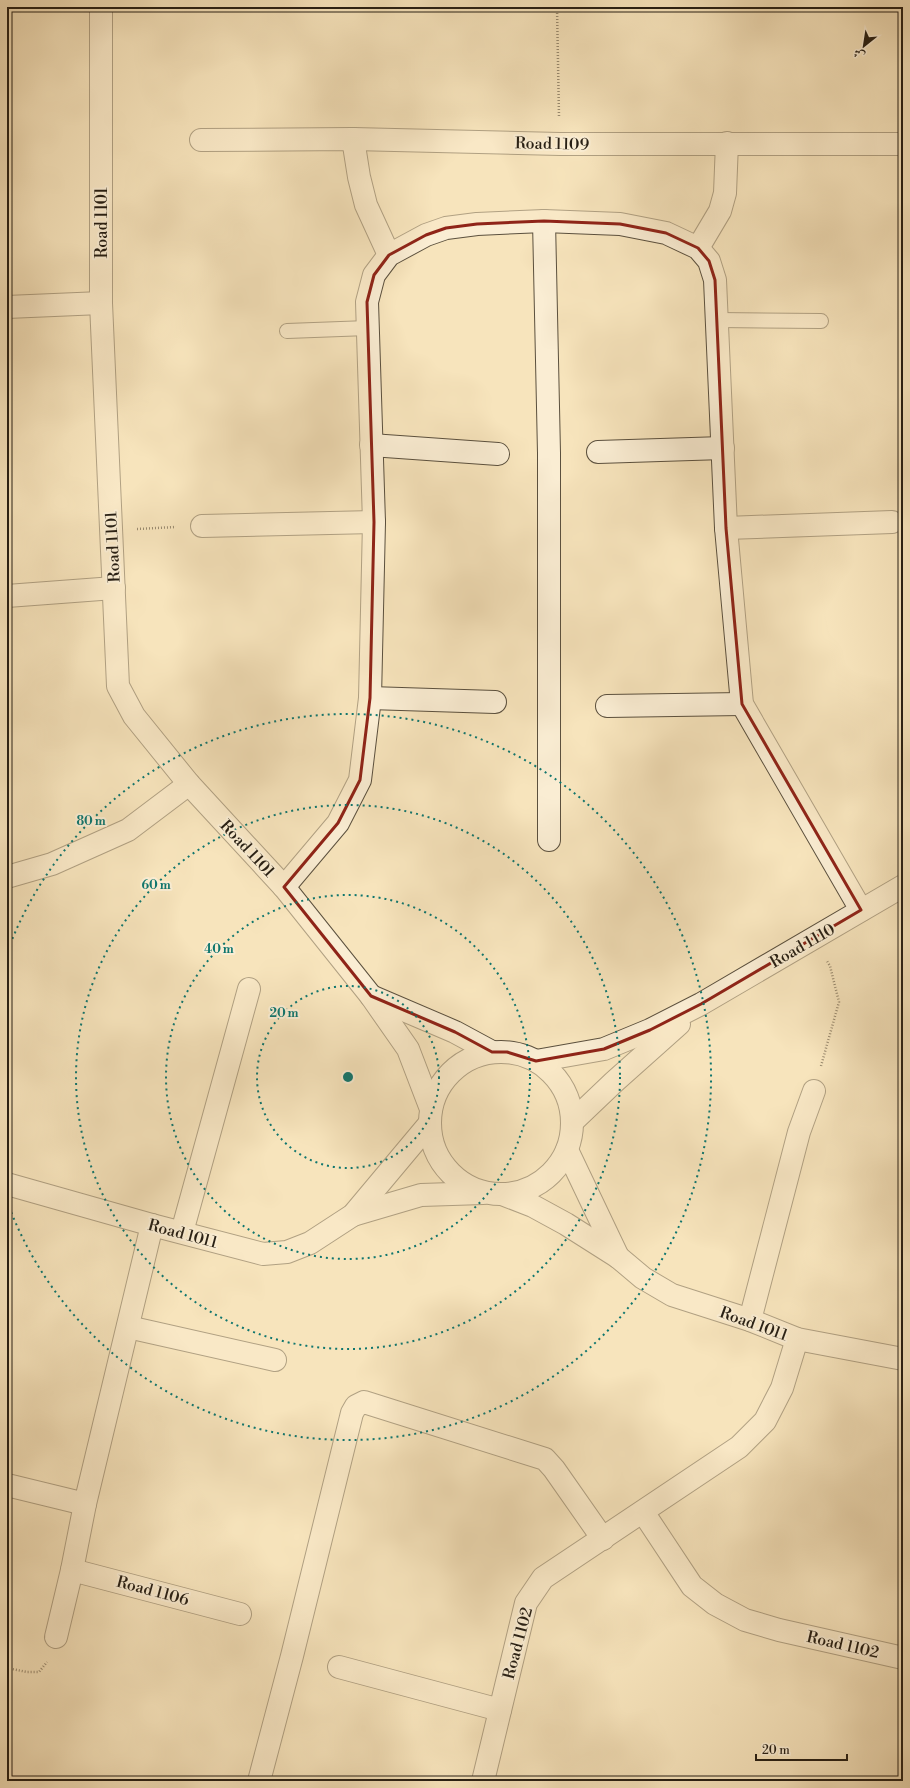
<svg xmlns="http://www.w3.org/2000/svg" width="910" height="1788" font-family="'Libre Bodoni',Amiri,serif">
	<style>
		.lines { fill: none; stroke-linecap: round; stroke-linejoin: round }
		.service-casing { stroke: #5b503e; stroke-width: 16 }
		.minor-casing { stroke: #5b503e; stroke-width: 24 }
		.path { stroke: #271f14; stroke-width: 2.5; stroke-dasharray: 1 2; stroke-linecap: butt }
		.service { stroke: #faedd3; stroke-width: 14 }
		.minor { stroke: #faedd3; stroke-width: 22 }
		.marked { fill: none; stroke: #8f2418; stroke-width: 3; stroke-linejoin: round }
		.ring { fill: none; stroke: #0f766e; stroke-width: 2; stroke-dasharray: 2 4 }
		.labels { text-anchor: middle; stroke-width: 4; stroke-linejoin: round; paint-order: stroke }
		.street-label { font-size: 16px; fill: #271f14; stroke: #faedd3 }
		.centre { fill: #0f766e; stroke: #faedd3; stroke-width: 2 }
		.ring-label { font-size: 12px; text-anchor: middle; font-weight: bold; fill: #0f766e; stroke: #faedd3; stroke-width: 4; stroke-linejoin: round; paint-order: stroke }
	</style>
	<rect width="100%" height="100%" fill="#f7e4bc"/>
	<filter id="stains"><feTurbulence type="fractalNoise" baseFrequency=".005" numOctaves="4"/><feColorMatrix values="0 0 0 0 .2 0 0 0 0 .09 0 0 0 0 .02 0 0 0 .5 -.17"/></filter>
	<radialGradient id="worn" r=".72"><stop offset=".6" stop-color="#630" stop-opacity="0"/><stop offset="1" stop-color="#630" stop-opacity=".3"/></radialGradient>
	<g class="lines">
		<defs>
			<g id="service">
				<polyline points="717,320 821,321"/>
				<polyline points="287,331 368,328"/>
			</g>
			<g id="minor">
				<polyline points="101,7 101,303 118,686 134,716 189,784 284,887 371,996 408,1049 431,1109"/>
				<polyline points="353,139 359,177 366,205 389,255"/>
				<polyline points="201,140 353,139 560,144 903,144"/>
				<polyline points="544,221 549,453 549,840"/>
				<polyline points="698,248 720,211 725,193 727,143"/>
				<polyline points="7,307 101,303"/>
				<polyline points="371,445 498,454"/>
				<polyline points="598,452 723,448"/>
				<polyline points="202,526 374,522"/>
				<polyline points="726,528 892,522"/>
				<polyline points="7,596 114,588"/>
				<polyline points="370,698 495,702"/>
				<polyline points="607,706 742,704"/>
				<polyline points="7,877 52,864 128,830 189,784"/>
				<polyline points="284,887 338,823 360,780 370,698 374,522 367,302 374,275 389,255 426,235 446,228 477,224 544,221 620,224 666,233 698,248 709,261 715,280 726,528 742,704 861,910"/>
				<polyline points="371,996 455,1032 492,1052"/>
				<circle cx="501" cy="1123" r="71"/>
				<polyline points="536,1061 604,1049 650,1030 701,1004 903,886"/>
				<polyline points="572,1122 614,1082 679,1024"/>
				<polyline points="567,1150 618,1257"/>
				<polyline points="7,1184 152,1225 263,1254 287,1252 310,1243 353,1215 430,1123"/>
				<polyline points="502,1194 533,1206 566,1224 618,1257 643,1278 672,1295 750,1320 797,1339 903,1359"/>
				<polyline points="353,1215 421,1195 483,1193"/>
				<polyline points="152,1225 85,1504 72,1570 240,1614"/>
				<polyline points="182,1232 249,989"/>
				<polyline points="750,1320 799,1132 814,1091"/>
				<polyline points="128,1327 275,1360"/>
				<polyline points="7,1485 85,1504"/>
				<polyline points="643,1512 692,1586 715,1604 745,1620 779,1630 903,1658"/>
				<polyline points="56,1637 72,1570"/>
				<polyline points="339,1667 500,1710"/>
				<polyline points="259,1781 292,1656 352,1413 356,1406 364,1402 545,1459 554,1469 603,1539"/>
				<polyline points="483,1781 526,1603 543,1578 739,1447 765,1421 782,1388 797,1339"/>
			</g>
		</defs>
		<use href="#service" class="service-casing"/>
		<use href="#minor" class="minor-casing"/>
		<g class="path">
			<polyline points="557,7 559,117"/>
			<polyline points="137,529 176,527"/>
			<polyline points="821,1066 839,1002 830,966 827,961"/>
			<polyline points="7,1668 27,1672 39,1672 47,1662"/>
		</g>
		<use href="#service" class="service"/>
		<use href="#minor" class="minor"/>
	</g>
	<path d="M0 0H910V1788H0ZM544,221l76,3 46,9 32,15 11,13 6,19 11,248 16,176 119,206 -160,94 -51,26 -46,19 -68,12 -29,-9h-15l-37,-20 -84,-36 -87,-109 54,-64 22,-43 10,-82 4,-176 -7,-220 7,-27 15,-20 37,-20 20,-7 31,-4z" fill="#f7e4bc" fill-opacity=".55" fill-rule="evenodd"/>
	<path class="marked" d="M544,221l76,3 46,9 32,15 11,13 6,19 11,248 16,176 119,206 -160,94 -51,26 -46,19 -68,12 -29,-9h-15l-37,-20 -84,-36 -87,-109 54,-64 22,-43 10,-82 4,-176 -7,-220 7,-27 15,-20 37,-20 20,-7 31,-4z"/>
	<g class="ring">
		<circle cx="348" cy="1077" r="91"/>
		<circle cx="348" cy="1077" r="182"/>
		<circle cx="348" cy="1077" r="272"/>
		<path d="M8 950A363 363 0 1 1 8 1204"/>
	</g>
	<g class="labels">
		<g class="street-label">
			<text transform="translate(552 143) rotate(1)" y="6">Road 1109</text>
			<text transform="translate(101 223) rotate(-90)" y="6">Road 1101</text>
			<text transform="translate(112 547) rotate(-93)" y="6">Road 1101</text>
			<text transform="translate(248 848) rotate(47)" y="6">Road 1101</text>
			<text transform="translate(802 945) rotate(-30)" y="6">Road 1110</text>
			<text transform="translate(183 1233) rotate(15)" y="6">Road 1011</text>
			<text transform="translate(754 1323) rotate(20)" y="6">Road 1011</text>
			<text transform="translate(153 1590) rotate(15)" y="6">Road 1106</text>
			<text transform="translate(517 1643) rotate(-75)" y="6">Road 1102</text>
			<text transform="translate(843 1644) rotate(13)" y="6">Road 1102</text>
		</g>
	</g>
	<circle cx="348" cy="1077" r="6" class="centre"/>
	<g class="ring-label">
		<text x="91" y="825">80 m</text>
		<text x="156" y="889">60 m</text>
		<text x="219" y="953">40 m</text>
		<text x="284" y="1017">20 m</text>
	</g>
	<rect width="910" height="1788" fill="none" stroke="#f7e4bc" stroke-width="24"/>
	<rect x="8" y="8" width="894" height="1772" fill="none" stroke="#271f14" stroke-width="2"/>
	<rect x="12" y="12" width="886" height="1764" fill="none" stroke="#271f14"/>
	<g transform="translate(864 46) rotate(210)" stroke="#faedd3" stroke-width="3" paint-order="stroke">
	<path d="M0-3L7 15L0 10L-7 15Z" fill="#271f14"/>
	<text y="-6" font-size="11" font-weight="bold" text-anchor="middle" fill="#271f14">ش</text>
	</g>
	<path d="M756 1754v6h91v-6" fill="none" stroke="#271f14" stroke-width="2"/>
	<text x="762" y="1754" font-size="12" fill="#271f14" stroke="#faedd3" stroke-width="3" paint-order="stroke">20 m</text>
	<rect width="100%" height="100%" filter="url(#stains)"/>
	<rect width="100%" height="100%" fill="url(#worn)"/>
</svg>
